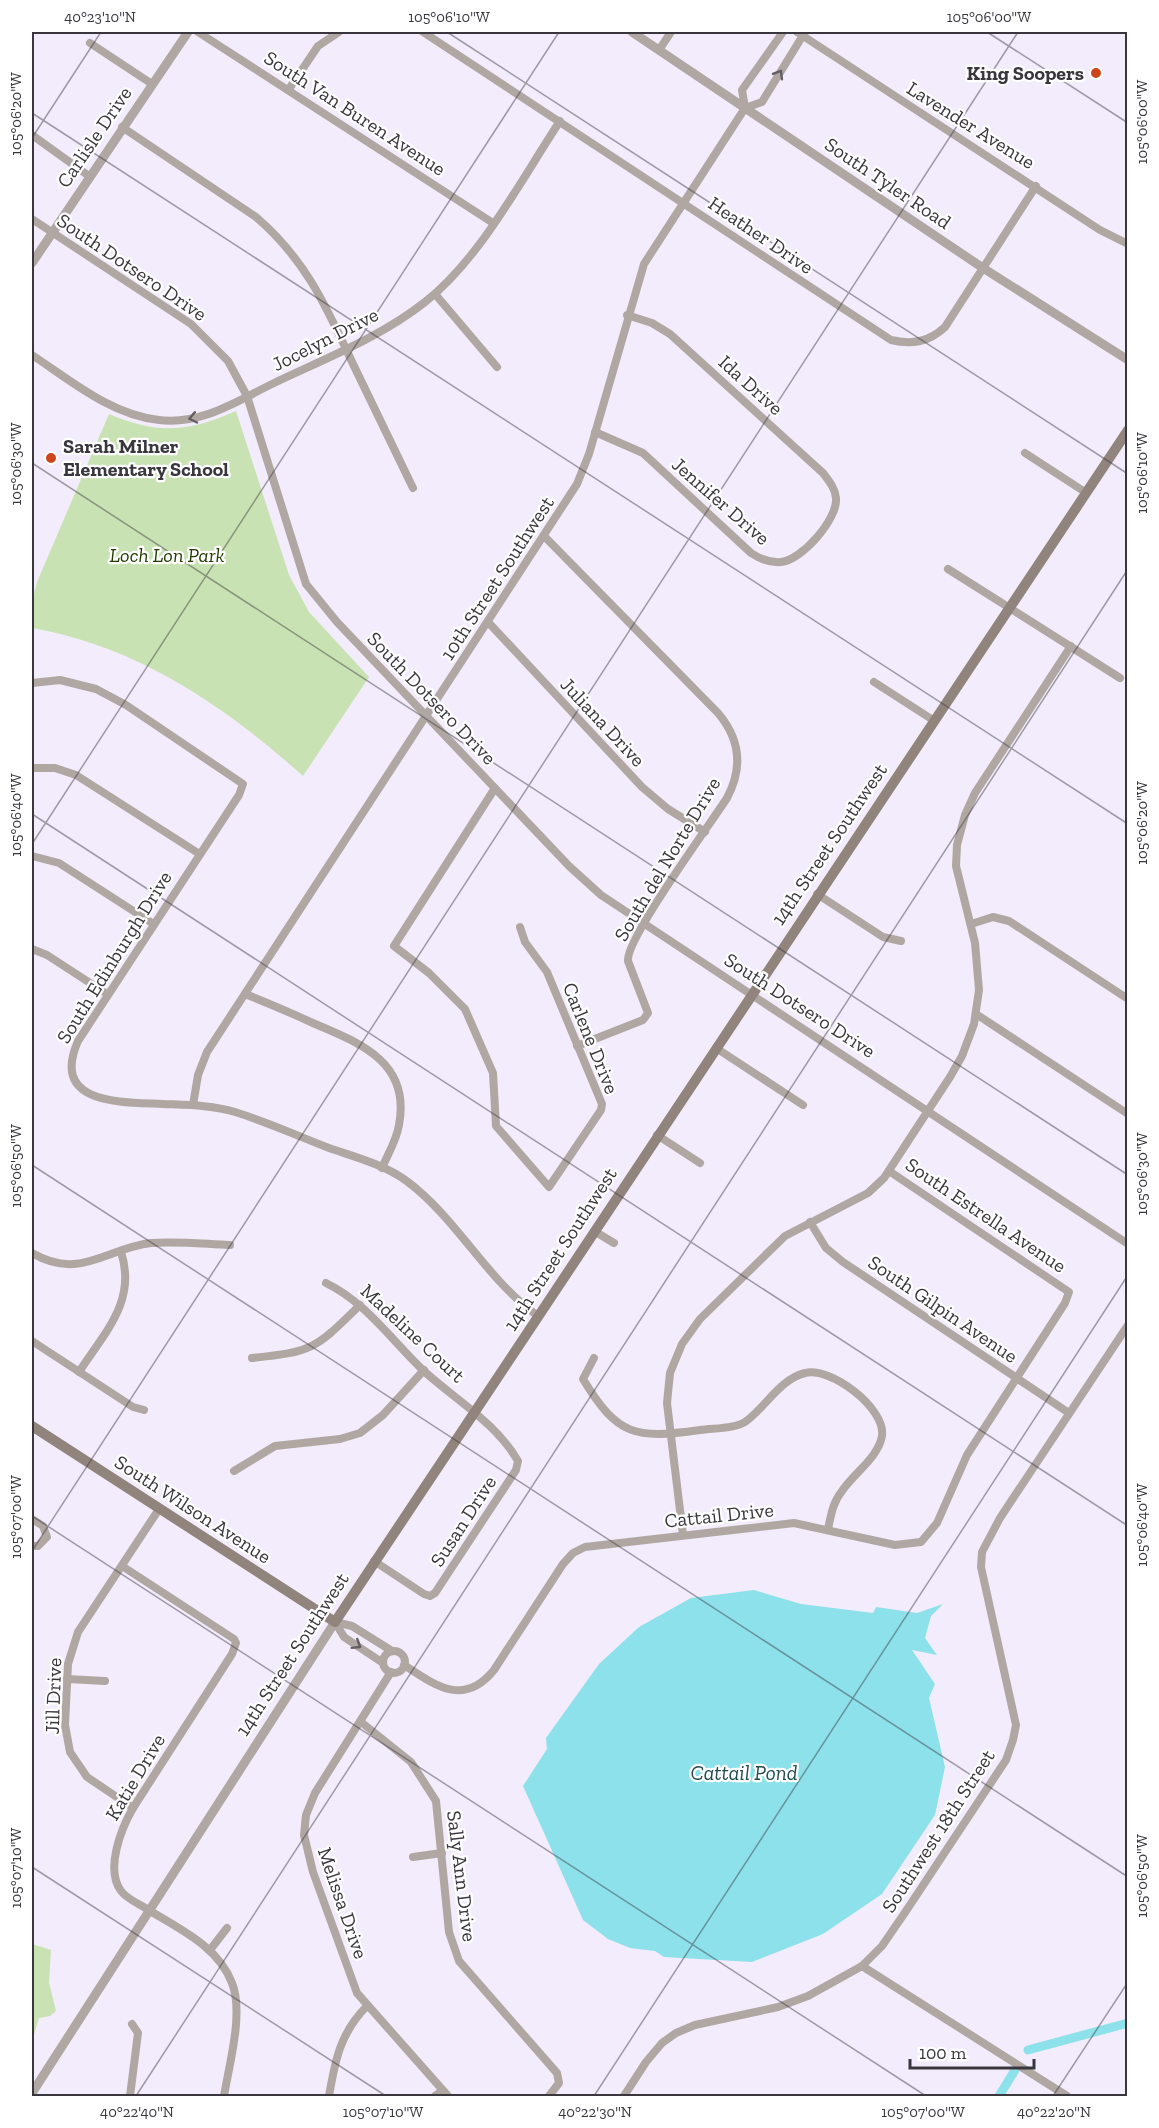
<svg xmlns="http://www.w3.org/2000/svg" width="1159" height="2128" font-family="'Zilla Slab',serif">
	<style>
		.green { fill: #c9e2b3 }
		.water { fill: #8de1ea }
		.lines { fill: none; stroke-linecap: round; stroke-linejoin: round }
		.canal { stroke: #8de1ea; stroke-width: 9 }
		.minor { stroke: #b0a7a2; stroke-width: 8 }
		.tertiary { stroke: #b0a7a2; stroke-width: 9 }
		.secondary { stroke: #91847c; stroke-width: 10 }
		.oneway { stroke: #635e61 }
		.ticks { fill: none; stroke: #39363e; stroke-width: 1.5; stroke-opacity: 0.45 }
		.poi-dot { fill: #ce451b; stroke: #fff; stroke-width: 2 }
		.labels { text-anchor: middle; stroke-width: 4.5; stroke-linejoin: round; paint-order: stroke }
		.poi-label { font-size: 20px; font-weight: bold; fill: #39363e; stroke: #fff; text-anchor: end }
		.street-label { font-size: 20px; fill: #39363e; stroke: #fff }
		.park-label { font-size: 20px; font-style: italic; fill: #243c00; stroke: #fff }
		.water-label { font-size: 21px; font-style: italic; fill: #234b4f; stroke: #fff }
		.neatline { fill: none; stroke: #39363e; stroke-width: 2 }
		.ticks-label { font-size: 15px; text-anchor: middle; fill: #39363e }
	</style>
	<rect width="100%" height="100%" fill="#f2ecfc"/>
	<g class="green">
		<path d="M236,411l53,164 20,37 60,65 -66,99c-78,-70 -166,-130 -271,-148v-26l5,-20 72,-168c49,21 79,18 127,-3z"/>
		<polygon points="32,1944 51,1950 49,1983 56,2011 50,2016 39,2018 32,2041"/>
	</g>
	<polygon class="water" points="754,1590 801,1604 873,1613 876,1607 917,1613 943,1604 931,1616 925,1638 937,1655 912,1650 935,1684 929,1698 945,1767 935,1815 882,1894 823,1934 752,1962 664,1957 655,1951 630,1948 608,1939 583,1920 523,1786 547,1749 546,1738 599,1664 639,1627 691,1598"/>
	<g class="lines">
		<g class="canal">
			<polyline points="1028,2050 1128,2023"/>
			<polyline points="999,2096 1015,2070"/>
		</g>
		<g class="minor">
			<polyline points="198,32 493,223"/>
			<path d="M423,32l468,308c21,5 38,2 54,-13l91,-141"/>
			<polyline points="797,32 1100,230 1128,244"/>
			<polyline points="90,43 152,84"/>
			<polyline points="659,50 671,32"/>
			<polyline points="289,89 318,46 339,32"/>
			<polyline points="745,108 742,90 783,32"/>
			<path d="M122,127l134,90c50,43 70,89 97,147 20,42 40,83 60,124"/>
			<polyline points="32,135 89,176"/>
			<polyline points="32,219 191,324 228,361 247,396 306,584 337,622 569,866 601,895 1128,1244"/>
			<polyline points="435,294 497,367"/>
			<path d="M32,355c38,25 79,60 127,65 43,5 78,-19 115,-37 50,-24 107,-46 151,-81 55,-43 96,-122 135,-181"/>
			<path d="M595,432l48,21 108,100c9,6 18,10 30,9 21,-2 57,-43 55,-64 -1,-10 -7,-17 -13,-25l-153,-139 -18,-11 -25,-8"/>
			<polyline points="1025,453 1085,492"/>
			<path d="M544,536l174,177c22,26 25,55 9,85 -16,25 -102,142 -99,163l20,52 -5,7 -66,26"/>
			<polyline points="948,569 1120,678"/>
			<polyline points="488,622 642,787 668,809 705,832"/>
			<polyline points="874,682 933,720"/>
			<path d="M32,683l28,-3 36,9 30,16 117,79 -4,11 -161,246c-28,64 43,61 85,63 24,1 49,1 72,8 32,10 63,24 94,36 26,9 57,17 79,34 49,37 79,98 130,134"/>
			<polyline points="32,768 55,768 76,775 198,853"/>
			<polyline points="495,788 394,946 429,973 465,1009 493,1073 496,1126 549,1187 601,1110 602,1104 547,972 525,942 520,927"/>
			<polyline points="32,856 59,863 152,923"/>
			<polyline points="817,894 883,937 901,941"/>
			<polyline points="971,924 993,917 1009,921 1128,999"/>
			<polyline points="32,949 47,955 107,994"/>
			<path d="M245,994c23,9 46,19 68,29 47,20 98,39 86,102 -2,14 -11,29 -17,43"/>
			<polyline points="976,1014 1128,1114"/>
			<polyline points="716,1048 803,1105"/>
			<polyline points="193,1105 198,1075 207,1052 577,484 589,454 644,264 745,108 762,102 805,32"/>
			<polyline points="657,1135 700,1163"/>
			<polyline points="810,1222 826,1248 843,1262 1069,1413"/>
			<polyline points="594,1231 614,1243"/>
			<path d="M32,1253c48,28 74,-5 119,-10 26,-2 53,1 79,2"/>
			<path d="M326,1283c41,20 66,58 99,89 31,28 71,51 93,89l-2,9 -81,123 -5,3 -6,-2 -50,-33"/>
			<polyline points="32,1341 133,1407 144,1410"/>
			<path d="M252,1358c62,-6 64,-10 108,-53"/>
			<path d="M594,1358l-11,21c35,58 53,60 117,51 13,-2 34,-1 45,-8 20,-14 35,-43 60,-49 25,-7 81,35 77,63 -4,22 -28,37 -40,55 -9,11 -11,24 -14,38"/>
			<path d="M79,1372c26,-40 58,-71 42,-120"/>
			<polyline points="234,1471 275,1446 340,1439 360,1433 383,1415 424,1370"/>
			<polyline points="32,1519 43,1526 47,1537 38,1546 32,1546"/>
			<polyline points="683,1535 667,1403 670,1373 682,1344 700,1319 785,1236 868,1193 884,1178 950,1077 962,1056 974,1024 979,990 975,943 956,866 957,845 965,815 975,793 1071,646"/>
			<path d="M122,1566l112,73 2,4 -4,11 -99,154c-12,21 -28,61 -12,83 6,8 18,13 26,18 32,20 71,37 85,74 12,30 -3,82 -8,113"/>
			<polyline points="335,1622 344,1637 383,1663"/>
			<polyline points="335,1622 352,1626 392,1651"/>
			<circle cx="394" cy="1662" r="11"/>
			<path d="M404,1665c32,21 60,42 90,5l69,-106 10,-11 12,-6 209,-24 101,22 26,-3 16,-19 30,-68 98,-152 4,-11 -180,-121"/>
			<polyline points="391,1672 315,1793 306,1815 304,1835 313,1872 357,1993 448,2096"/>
			<polyline points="67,1679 105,1681"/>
			<polyline points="361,1722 411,1762 436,1801 449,1932 459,1961 557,2073 559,2083 549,2096"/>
			<polyline points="133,1808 87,1777 70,1752 65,1725 68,1664 78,1632 159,1509"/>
			<polyline points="413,1857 442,1853"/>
			<polyline points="210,1950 227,1928"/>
			<polyline points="862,1966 1067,2096"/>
			<polyline points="130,2096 138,2033 132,2024"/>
			<path d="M329,2096c6,-35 11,-63 38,-90"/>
			<polyline points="435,2096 442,2091"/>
			<polyline points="624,2096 646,2062 662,2043 676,2033 695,2025 778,2007 808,1996 862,1966 882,1946 906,1911 1006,1760 1013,1740 1016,1725 981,1567 982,1552 1000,1518 1128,1325"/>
		</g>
		<g class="tertiary">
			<polyline points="632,32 983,268 1128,360"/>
			<polyline points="32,263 188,32"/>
			<polyline points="32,2093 335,1622"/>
		</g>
		<polyline class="secondary" points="32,1426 335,1622 1128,430"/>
	</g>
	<defs><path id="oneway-chevron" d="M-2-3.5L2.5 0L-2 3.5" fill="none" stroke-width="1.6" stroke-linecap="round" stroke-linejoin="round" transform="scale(1.5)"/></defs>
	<g class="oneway">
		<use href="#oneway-chevron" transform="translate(779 74) rotate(-59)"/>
		<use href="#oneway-chevron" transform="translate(193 418) rotate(168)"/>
		<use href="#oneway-chevron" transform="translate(357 1645) rotate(32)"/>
	</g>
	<path class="ticks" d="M447,32l681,442M987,32l141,91M32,113l1096,711M32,138l69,-106M32,463l1096,712M32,814l1096,712M32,844l527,-812M32,1165l1096,712M32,1516l894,580M32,1551l986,-1519M32,1867l354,229M136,2096l992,-1527M594,2096l534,-821M1053,2096l75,-114"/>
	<g class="poi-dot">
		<circle cx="1096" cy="73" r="6"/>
		<circle cx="51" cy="458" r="6"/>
	</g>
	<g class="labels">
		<g class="poi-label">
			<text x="1084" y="80">King Soopers</text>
			<text x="63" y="453" text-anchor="start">Sarah Milner<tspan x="63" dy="23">Elementary School</tspan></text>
		</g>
		<g class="street-label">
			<text transform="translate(355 113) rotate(33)" y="7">South Van Buren Avenue</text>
			<text transform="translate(971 125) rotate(32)" y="7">Lavender Avenue</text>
			<text transform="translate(94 137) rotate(-56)" y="7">Carlisle Drive</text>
			<text transform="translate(888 183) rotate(34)" y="7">South Tyler Road</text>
			<text transform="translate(761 235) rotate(34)" y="7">Heather Drive</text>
			<text transform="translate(132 267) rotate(34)" y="7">South Dotsero Drive</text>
			<text transform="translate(325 339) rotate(-27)" y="7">Jocelyn Drive</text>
			<text transform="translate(751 385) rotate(42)" y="7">Ida Drive</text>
			<text transform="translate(721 501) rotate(41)" y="7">Jennifer Drive</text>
			<text transform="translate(497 578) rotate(-57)" y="7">10th Street Southwest</text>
			<text transform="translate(432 698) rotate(46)" y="7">South Dotsero Drive</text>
			<text transform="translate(603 722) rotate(47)" y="7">Juliana Drive</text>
			<text transform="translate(829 844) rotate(-56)" y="7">14th Street Southwest</text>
			<text transform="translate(667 859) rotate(-59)" y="7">South del Norte Drive</text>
			<text transform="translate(114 957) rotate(-58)" y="7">South Edinburgh Drive</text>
			<text transform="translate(800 1005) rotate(33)" y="7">South Dotsero Drive</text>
			<text transform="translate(591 1038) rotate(68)" y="7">Carlene Drive</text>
			<text transform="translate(986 1215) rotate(34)" y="7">South Estrella Avenue</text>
			<text transform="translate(560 1249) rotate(-57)" y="7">14th Street Southwest</text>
			<text transform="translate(943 1309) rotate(34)" y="7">South Gilpin Avenue</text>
			<text transform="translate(413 1333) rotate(43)" y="7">Madeline Court</text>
			<text transform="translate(193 1509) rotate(33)" y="7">South Wilson Avenue</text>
			<text transform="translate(719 1515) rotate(-6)" y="7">Cattail Drive</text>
			<text transform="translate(463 1521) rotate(-57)" y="7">Susan Drive</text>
			<text transform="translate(292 1654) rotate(-57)" y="7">14th Street Southwest</text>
			<text transform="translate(53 1696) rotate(-88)" y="7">Jill Drive</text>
			<text transform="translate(135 1777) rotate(-59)" y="7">Katie Drive</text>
			<text transform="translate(938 1831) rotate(-57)" y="7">Southwest 18th Street</text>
			<text transform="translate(462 1876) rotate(83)" y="7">Sally Ann Drive</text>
			<text transform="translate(343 1903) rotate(71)" y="7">Melissa Drive</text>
		</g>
		<g class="park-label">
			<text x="167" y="562">Loch Lon Park</text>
		</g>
		<g class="water-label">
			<text x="744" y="1780">Cattail Pond</text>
		</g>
	</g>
	<rect width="1159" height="2128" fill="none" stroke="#ffffff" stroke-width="66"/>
	<path d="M910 2059v9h124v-9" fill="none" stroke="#39363e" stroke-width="3"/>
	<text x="919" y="2059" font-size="18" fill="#39363e" stroke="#ffffff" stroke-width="4.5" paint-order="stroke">100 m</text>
	<rect x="33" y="33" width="1093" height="2062" class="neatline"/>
	<g class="ticks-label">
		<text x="100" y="22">40°23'10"N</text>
		<text x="449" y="22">105°06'10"W</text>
		<text x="989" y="22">105°06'00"W</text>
		<text transform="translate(16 114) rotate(-90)" y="5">105°06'20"W</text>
		<text transform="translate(1142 122) rotate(-90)" y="5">105°06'00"W</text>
		<text transform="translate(16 464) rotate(-90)" y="5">105°06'30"W</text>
		<text transform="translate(1142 473) rotate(-90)" y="5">105°06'10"W</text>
		<text transform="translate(16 815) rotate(-90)" y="5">105°06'40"W</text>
		<text transform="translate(1142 823) rotate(-90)" y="5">105°06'20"W</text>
		<text transform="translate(16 1166) rotate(-90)" y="5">105°06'50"W</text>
		<text transform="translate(1142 1174) rotate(-90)" y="5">105°06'30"W</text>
		<text transform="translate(16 1517) rotate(-90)" y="5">105°07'00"W</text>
		<text transform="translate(1142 1525) rotate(-90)" y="5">105°06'40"W</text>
		<text transform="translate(16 1868) rotate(-90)" y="5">105°07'10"W</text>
		<text transform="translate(1142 1876) rotate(-90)" y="5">105°06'50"W</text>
		<text x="137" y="2117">40°22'40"N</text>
		<text x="383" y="2117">105°07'10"W</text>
		<text x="595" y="2117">40°22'30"N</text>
		<text x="923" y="2117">105°07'00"W</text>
		<text x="1054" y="2117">40°22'20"N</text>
	</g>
</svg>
